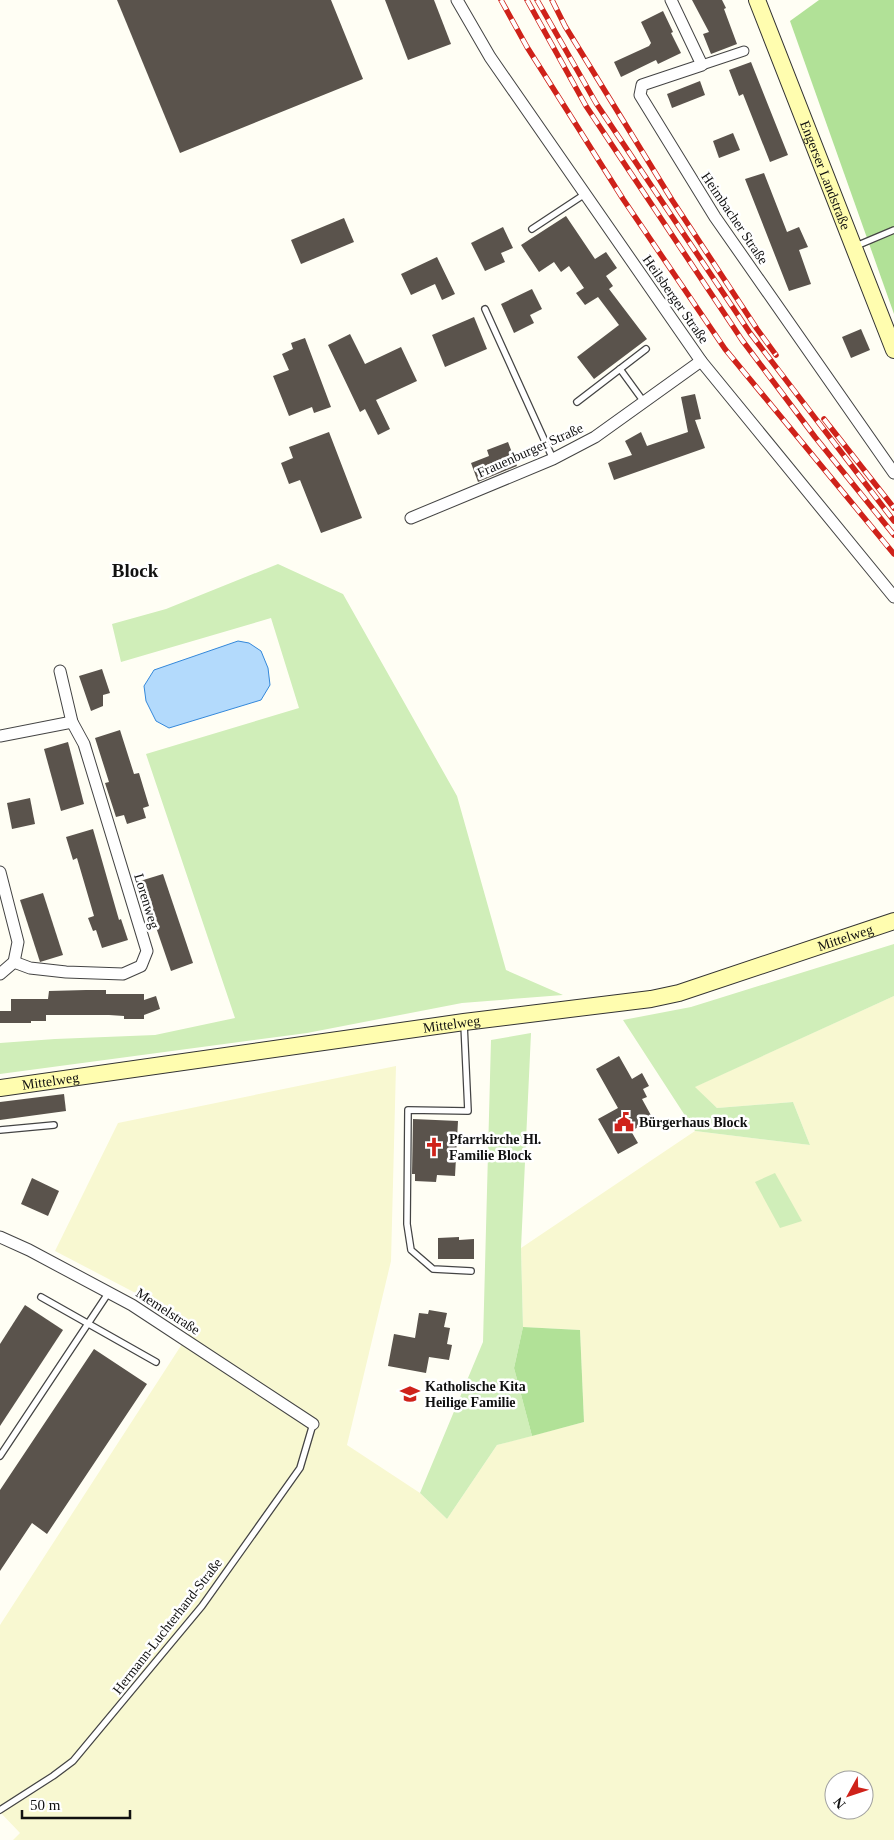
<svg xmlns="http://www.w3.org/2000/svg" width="894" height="1840" font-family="'Times New Roman',serif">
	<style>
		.farmland { fill: #f8f8d1; fill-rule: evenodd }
		.green { fill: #d0eeb9 }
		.forest { fill: #b1e197 }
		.water { fill: #b3dafc; stroke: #3488da }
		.building { fill: #5a534c }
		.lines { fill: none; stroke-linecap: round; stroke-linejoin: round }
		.service-casing { stroke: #444; stroke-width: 8 }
		.pedestrian-casing { stroke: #444; stroke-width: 11 }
		.minor-casing { stroke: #444; stroke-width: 13 }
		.secondary-casing { stroke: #333; stroke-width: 18 }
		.service { stroke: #fff; stroke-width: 5.5 }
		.pedestrian { stroke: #fff; stroke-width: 9 }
		.minor { stroke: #fff; stroke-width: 11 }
		.secondary { stroke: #fffdaf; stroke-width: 16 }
		.rail-casing { stroke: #cf221a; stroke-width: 5.5 }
		.rail { stroke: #fff; stroke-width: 4; stroke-dasharray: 11; stroke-linecap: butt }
		.labels { text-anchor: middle; stroke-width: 5; stroke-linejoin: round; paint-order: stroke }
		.street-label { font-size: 14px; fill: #111; stroke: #fff }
		.poi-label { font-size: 14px; font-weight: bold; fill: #111; stroke: #fff; text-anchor: start }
		.district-label { font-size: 19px; font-weight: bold; fill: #111; stroke: #fff }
	</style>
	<rect width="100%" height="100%" fill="#fffef4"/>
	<path class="farmland" d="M894,996v844h-881l7,-7 -20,-21v-187l195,-301 -140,-73 63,-128 278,-57 -5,195 -44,184 73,48 27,26 50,-74 87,-23 -4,-92 -57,-3 -2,-79 174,-117 115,14 -17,-43 -76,6 -23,-21zM834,1780h30v30h-30z"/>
	<g class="green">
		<polygon points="278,564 343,594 457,796 506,970 563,995 462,1003 307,1033 0,1074 0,1043 55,1039 155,1035 235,1018 146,754 299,708 271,618 121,662 112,624 166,609"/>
		<polygon points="894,944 894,996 695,1087 717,1108 793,1102 810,1145 695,1131 623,1020 691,1007"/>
		<polygon points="531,1033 521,1248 523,1327 514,1368 532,1436 497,1445 447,1519 420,1493 483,1342 491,1040"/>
		<polygon points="775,1173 802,1221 780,1228 755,1182"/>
	</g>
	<g class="forest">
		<polygon points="819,0 894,0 894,314 790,21"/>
		<polygon points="523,1327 580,1330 584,1422 532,1436 514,1368"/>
	</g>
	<polygon class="water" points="238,641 249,643 261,651 268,668 270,685 261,700 169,728 156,721 146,701 144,686 154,670"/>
	<g class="building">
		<polygon points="117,0 331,0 363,79 180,153"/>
		<polygon points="385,0 434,0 451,44 408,60"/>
		<polygon points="692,0 722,0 726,8 724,9 737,44 711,54 703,34 709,32"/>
		<polygon points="663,11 673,32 671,33 681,53 658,64 656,60 621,77 614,62 649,46 651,43 641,22"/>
		<polygon points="751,62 788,155 770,162 743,94 739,96 729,70"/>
		<polygon points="700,81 705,95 672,108 667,94"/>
		<polygon points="733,133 740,150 719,158 713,141"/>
		<polygon points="764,173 787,232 799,227 808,247 799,250 811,284 789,291 745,179"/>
		<polygon points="566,216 595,259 606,252 617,268 606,276 613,286 609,289 647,339 594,379 577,357 619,325 598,297 585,305 576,293 584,288 569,266 561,272 554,262 539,272 521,245"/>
		<polygon points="344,218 354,242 301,264 291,240"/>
		<polygon points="503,227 513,248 501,253 505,262 485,271 471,243"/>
		<polygon points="437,257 455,294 442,300 435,284 411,295 401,274"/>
		<polygon points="532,289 542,309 530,315 534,323 514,333 501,304"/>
		<polygon points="474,317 487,349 445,367 432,335"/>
		<polygon points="861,329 870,350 851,358 842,337"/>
		<polygon points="350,334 365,364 401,347 417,381 376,400 390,429 378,435 365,409 360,412 328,345"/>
		<polygon points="305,338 331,407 314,413 312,407 289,416 273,376 289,370 282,354 293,349 291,343"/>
		<polygon points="695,394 701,419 695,420 705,448 614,480 608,463 632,455 625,441 641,432 647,446 688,432 681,397"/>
		<polygon points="329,432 362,518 321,533 300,480 289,484 281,463 293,458 289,447"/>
		<polygon points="508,442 517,466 478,482 471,463 489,456 487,450"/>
		<polygon points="102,669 110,693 103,695 103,706 91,711 79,676"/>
		<polygon points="120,730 134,774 139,773 149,806 143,808 146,818 127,824 124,815 116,817 105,783 109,782 95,738"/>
		<polygon points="68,742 84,804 61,811 44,749"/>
		<polygon points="30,798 35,824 12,829 7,803"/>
		<polygon points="93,829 119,920 121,919 128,940 102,948 96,930 93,931 88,918 94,916 77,858 73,860 66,837"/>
		<polygon points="163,874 193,963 171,971 140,881"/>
		<polygon points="43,893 63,955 40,962 20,900"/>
		<polygon points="86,990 106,990 106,994 144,994 144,1000 156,996 160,1009 144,1015 144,1019 124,1019 124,1016 109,1015 46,1015 46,1021 31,1021 31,1023 0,1023 0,1011 11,1011 11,999 48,999 49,991"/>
		<polygon points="619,1056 632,1079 642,1073 649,1086 643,1089 647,1097 642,1099 653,1119 631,1131 638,1143 618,1154 598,1119 618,1108 596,1069"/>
		<polygon points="64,1094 66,1111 0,1120 0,1102"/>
		<polygon points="413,1119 458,1121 455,1176 437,1175 436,1182 415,1181 415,1174 412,1174"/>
		<polygon points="32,1178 59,1191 48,1216 21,1204"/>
		<polygon points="459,1237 459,1240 474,1239 474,1259 438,1259 438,1238"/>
		<polygon points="25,1305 63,1330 0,1426 0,1344"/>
		<polygon points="429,1310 447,1313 444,1327 450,1328 447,1344 452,1345 449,1360 429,1357 426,1373 388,1366 394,1334 415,1338 419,1313 428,1314"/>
		<polygon points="94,1349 147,1384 47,1534 32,1523 0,1571 0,1490"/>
	</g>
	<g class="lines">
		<defs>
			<g id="service">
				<polyline points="532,229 585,194"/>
				<polyline points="856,246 894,230"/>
				<polyline points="485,309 553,459"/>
				<polyline points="620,369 646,349"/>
				<polyline points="577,402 620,369 644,402"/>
				<polyline points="464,1024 468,1111 408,1110 407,1224 411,1250 433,1269 471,1271"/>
				<polyline points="0,1130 54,1125"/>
				<polyline points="41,1297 156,1362"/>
				<polyline points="0,1456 109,1292"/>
				<polyline points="0,1810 53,1776 73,1761 202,1606 300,1468 313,1424"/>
			</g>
			<polyline id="pedestrian" points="702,65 744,51"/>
			<g id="minor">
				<polyline points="457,0 490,57 701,361 894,597"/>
				<polyline points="671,0 702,65 642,85 640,95 715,217 894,473"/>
				<polyline points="411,518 553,459 595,437 701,361"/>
				<polyline points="0,736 72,722"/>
				<polyline points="0,872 18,942 14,962 0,974"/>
				<polyline points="14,962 30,968 66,972 123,974 141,966 147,951 84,744 72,722 60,671"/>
				<polyline points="0,1237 29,1250 132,1305 313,1424"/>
			</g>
			<g id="secondary">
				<path id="s1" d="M757,0l137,350"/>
				<path id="s2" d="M0,1088l464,-66 187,-23 28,-6 215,-72"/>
			</g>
		</defs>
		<use href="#service" class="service-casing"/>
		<use href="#pedestrian" class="pedestrian-casing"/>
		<use href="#minor" class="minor-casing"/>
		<use href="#secondary" class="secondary-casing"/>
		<use href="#service" class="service"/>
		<use href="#pedestrian" class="pedestrian"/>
		<use href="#minor" class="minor"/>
		<use href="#secondary" class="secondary"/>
		<defs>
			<g id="rail">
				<polyline points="501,0 527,47 623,199 725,349 894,554"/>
				<polyline points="527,0 586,106 742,340 815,437 894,535"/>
				<polyline points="537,0 596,103 750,333 894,521"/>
				<polyline points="552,0 565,26 672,200 757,329 776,355"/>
				<polyline points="824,419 894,508"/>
			</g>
		</defs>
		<use href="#rail" class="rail-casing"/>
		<use href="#rail" class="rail"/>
	</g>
	<defs>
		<symbol id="civic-bare" viewBox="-9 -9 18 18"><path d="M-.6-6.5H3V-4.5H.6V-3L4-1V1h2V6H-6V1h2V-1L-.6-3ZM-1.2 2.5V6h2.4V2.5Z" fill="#cf221a" stroke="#fff" stroke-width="2.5" paint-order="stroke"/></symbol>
		<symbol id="church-bare" viewBox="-9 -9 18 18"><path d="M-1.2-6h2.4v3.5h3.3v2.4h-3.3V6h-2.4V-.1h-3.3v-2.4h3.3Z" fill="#cf221a" stroke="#fff" stroke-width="2.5" paint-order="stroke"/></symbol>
		<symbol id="school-bare" viewBox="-9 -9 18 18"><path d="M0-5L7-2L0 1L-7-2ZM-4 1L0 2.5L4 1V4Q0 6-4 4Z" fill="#cf221a" stroke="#fff" stroke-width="2.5" paint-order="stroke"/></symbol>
	</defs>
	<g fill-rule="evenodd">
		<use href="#civic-bare" x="610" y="1108" width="28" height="28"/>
		<use href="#church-bare" x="420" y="1133" width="28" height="28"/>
		<use href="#school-bare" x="396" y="1380" width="28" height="28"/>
	</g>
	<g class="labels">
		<g class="street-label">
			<text dy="5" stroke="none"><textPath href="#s1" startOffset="188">Engerser Landstraße</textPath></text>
			<text transform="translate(735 218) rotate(56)" y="5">Heimbacher Straße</text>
			<text transform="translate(676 299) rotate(55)" y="5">Heilsberger Straße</text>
			<text transform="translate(530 450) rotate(-24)" y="5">Frauenburger Straße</text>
			<text transform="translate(147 901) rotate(73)" y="5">Lorenweg</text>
			<text dy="5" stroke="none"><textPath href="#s2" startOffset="861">Mittelweg</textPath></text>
			<text dy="5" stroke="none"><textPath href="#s2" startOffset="456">Mittelweg</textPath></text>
			<text dy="5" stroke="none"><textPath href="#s2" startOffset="51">Mittelweg</textPath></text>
			<text transform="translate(168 1311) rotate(33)" y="5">Memelstraße</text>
			<text transform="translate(167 1626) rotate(-52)" y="5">Hermann-Luchterhand-Straße</text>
		</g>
		<g class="poi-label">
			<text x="639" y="1127">Bürgerhaus Block</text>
			<text x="449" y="1144">Pfarrkirche Hl.<tspan x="449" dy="16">Familie Block</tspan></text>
			<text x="425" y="1391">Katholische Kita<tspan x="425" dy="16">Heilige Familie</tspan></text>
		</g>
		<g class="district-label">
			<text x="135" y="577">Block</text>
		</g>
	</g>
	<g transform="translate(849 1795) rotate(230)"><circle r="24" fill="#ffffff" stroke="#a0a0a0"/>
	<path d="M0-4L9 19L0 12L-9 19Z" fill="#cf221a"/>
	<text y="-8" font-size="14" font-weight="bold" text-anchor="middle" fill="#111111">N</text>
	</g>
	<path d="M22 1810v8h108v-8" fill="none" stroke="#111111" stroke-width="2.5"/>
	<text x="30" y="1810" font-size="15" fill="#111111" stroke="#ffffff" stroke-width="4" paint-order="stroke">50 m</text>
</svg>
